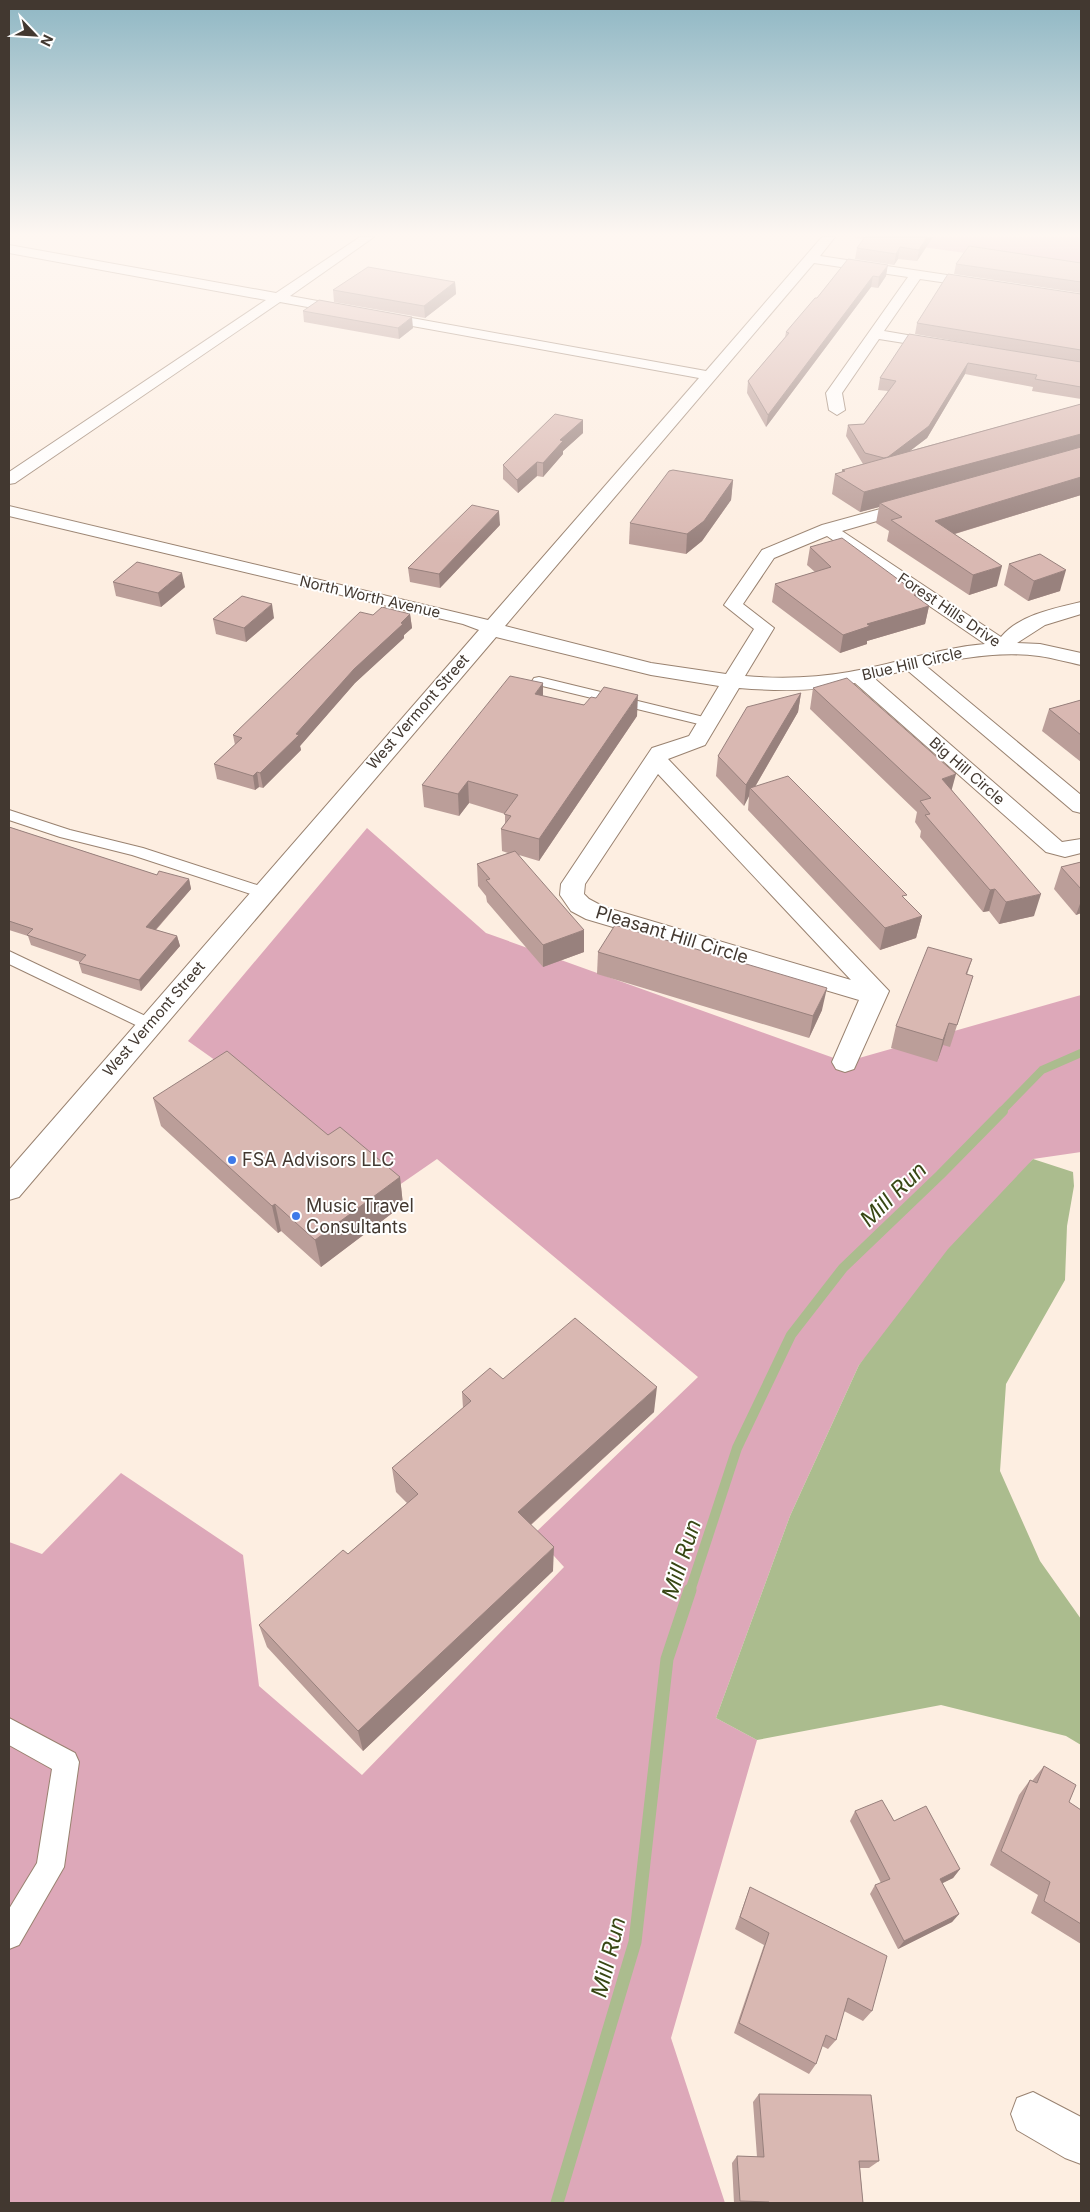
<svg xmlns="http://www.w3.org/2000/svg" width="1090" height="2212" font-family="Inter,sans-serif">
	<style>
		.forest { fill: #dda8b9 }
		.water { fill: #abbc8e }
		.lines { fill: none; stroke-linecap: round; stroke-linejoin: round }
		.stream-far2 { stroke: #abbc8e; stroke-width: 8 }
		.stream-far1 { stroke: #abbc8e; stroke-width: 10 }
		.stream { stroke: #abbc8e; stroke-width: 13 }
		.lane-casing { stroke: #998270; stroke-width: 2 }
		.street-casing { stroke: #998270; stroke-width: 2 }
		.lane { fill: #fff; fill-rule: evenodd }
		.street { fill: #fff; fill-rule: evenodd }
		.wall { fill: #bb9e99 }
		.shaded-wall { fill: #98817d }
		.building { fill: #d9b8b2; stroke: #98817d }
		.poi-dot { fill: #3e7ae9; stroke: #fff; stroke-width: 2 }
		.labels { text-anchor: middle; stroke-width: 4; stroke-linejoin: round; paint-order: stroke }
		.far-street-label { font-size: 15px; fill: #423830; stroke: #fff }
		.street-label { font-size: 18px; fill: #423830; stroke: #fff }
		.poi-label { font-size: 18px; fill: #423830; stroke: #fff; text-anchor: start }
		.near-water-label { font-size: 22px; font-style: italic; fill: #384714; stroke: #fff }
	</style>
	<rect width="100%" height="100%" fill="#fdeee1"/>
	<g class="forest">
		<polygon points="850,237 1081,237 1081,269"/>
		<polygon points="367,828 486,933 845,1062 1081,995 1081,1152 1033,1159 859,1365 790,1516 716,1718 757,1740 671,2038 725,2203 9,2203 9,1542 42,1554 121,1473 243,1555 259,1686 362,1775 564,1567 534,1534 698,1377 437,1159 395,1188 188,1041"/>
	</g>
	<polygon class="water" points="1033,1159 1073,1172 1074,1186 1067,1226 1065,1280 1006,1384 1000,1471 1040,1561 1081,1619 1081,1745 1066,1736 941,1705 757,1740 716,1718 790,1516 859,1365 948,1249"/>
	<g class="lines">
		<polyline class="stream-far2" points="1001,1112 1042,1070 1081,1053"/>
		<polyline class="stream-far1" points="690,1591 737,1448 791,1335 843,1268 940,1175 1003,1111"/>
		<polyline class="stream" points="557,2203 635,1942 667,1659 690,1590"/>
		<defs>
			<g id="lane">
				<polygon points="539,677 712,719 714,722 707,726 534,684 532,681 534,678"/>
				<polygon points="9,810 70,830 143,848 269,889 271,893 269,897 263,898 132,855 60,837 9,820"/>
				<polygon points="9,951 156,1021 159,1025 156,1029 150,1031 144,1029 9,964"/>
				<polygon points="9,1718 75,1753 79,1762 64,1867 19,1945 9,1949 9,1909 37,1863 52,1769 9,1745"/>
			</g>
			<g id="street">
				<path d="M360,237h14l-84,59 416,75 116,-134h13l-15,19 167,25 2,3 -2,3 -5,1 -62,-9 -36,52 58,10 7,4 -7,4 -63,-10 -37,54 3,17 -8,5 -8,-5 -3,-17 82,-116 -94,-14 -309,363 146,37 75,11 28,-45 -30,-24 38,-55 60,-25 91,-25 6,1 3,4 -3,4 -77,22 159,106c18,-22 54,-29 80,-35v12l-36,11 -28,18 23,1 41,9v12c-14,-3 -28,-7 -42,-9 -38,-5 -76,1 -113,10l155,129v18l-8,-2 -166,-141 -33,8 188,164 19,-3v14l-16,4 -19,-5 -191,-169c-38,9 -78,8 -116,5l-34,57 -37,14 221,232 -35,78 -9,3 -9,-3 -4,-7 27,-62 -273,-81 -15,-8 -11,-16 1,-11 91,-136 37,-12 30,-50 -68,-11 -155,-38 -477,560 -10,3v-30l470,-540 -16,-6 -454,-108v-10l479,114 211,-242 -419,-76 -265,181 -6,1v-12l257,-172 -257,-47v-8l267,48zM827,536l158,108c-47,4 -90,20 -136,28 -34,6 -69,7 -104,4l29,-48 -31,-24 31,-46zM658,774l193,206 -247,-73 -15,-8 -5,-5 1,-10z"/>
				<polygon points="1033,2092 1081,2117 1081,2164 1065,2158 1017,2130 1011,2114 1017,2098"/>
			</g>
		</defs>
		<use href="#lane" class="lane-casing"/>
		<use href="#street" class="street-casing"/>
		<use href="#lane" class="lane"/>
		<use href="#street" class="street"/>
	</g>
	<g class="wall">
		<polygon points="865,237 933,237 917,261 898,259 894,265 855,259 857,248"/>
		<polygon points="848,259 886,276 878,288 871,287 766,427 747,393 748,381 785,337 786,332 817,298"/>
		<polygon points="1081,263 1081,293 954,274 956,264"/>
		<polygon points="455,282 456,294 425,318 334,302 333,290"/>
		<polygon points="1081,294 1081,399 1032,391 1033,387 965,374 927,438 909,451 1081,404 1081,495 955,534 997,586 969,595 887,541 889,531 876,523 879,507 860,512 832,494 835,474 842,472 842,470 863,464 846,436 848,425 864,424 888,391 878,390 880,378 1018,352 915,334 917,323"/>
		<polygon points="303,311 413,328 399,339 304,322"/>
		<polygon points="583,420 583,433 563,451 563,454 543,477 537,476 518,493 503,479 503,465"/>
		<polygon points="733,480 731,500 702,541 686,554 629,544 630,523"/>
		<polygon points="500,525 440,588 410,582 408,568"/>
		<polygon points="810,547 918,594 917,598 929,606 925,624 867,641 867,644 840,653 772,602 775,584 815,572 807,565"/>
		<polygon points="1009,564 1060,591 1028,601 1004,585"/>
		<polygon points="113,582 185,587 161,607 116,596"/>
		<polygon points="410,614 412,628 404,635 404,638 355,683 300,746 301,750 263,788 259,787 255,790 217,779 214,764 235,745 233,735 373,615"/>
		<polygon points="274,618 246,642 216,634 213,619"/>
		<polygon points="813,688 952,790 1034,916 999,924 989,911 983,912 920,837 921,831 915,822 917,812 810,709"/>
		<polygon points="801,693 798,712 755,787 906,900 922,916 916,938 880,950 748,810 749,796 744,806 716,776 718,756"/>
		<polygon points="543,696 637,716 539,861 519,855 584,952 543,967 487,902 486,896 478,886 477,864 508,853 502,851 501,829 505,824 505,814 469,803 459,816 424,807 422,785"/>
		<polygon points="1081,700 1081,762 1042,731 1049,709"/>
		<polygon points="9,827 157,875 189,879 191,889 156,930 177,936 180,946 141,991 82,973 79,963 80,962 31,945 28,936 9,930"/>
		<polygon points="1081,862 1081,913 1076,915 1054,889 1061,867"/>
		<polygon points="598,952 822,1010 809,1038 597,974"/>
		<polygon points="972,959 967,975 973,976 950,1047 943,1045 937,1062 891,1048 896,1026"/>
		<polygon points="153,1098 328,1135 400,1177 403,1205 321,1267 281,1231 278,1233 161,1126"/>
		<polygon points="503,1379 654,1412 531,1525 553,1571 363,1751 267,1647 259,1625 348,1554 407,1503 396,1492 392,1468 463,1408 462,1392"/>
		<polygon points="1044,1766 1069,1802 1081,1810 1081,1944 1031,1913 1038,1895 990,1865 1019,1795 1030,1780 1032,1781"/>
		<polygon points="855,1811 894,1821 960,1869 953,1878 942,1883 959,1914 952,1922 898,1949 870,1894 875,1885 881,1883 850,1821"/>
		<polygon points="750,1887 872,2011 863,2021 844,2011 836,2040 828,2049 822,2046 816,2064 809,2074 734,2033 764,1945 735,1929"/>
		<polygon points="759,2094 879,2161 869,2168 860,2168 863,2203 734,2203 732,2163 737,2156 757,2157 753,2102"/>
	</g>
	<g class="shaded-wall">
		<polygon points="927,237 933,237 917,261 919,250"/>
		<polygon points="900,247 898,259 894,265 896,254"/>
		<polygon points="888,265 886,276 878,288 879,277"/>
		<polygon points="873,276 871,287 766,427 768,415"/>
		<polygon points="455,282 456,294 425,318 424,306"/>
		<polygon points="412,317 413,328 399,339 398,328"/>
		<polygon points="968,363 965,374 927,438 884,471 886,459"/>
		<polygon points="583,420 583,433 563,451 563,454 543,477 543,463 560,440"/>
		<polygon points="1081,434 1081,452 880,503 879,507 860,512 864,492"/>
		<polygon points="537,462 537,476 518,493 517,480"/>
		<polygon points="1081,477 1081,495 931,541 935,521"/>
		<polygon points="733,480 731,500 702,541 686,554 687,534"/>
		<polygon points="499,511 500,525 440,588 439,574"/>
		<polygon points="1002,566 997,586 969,595 973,575"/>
		<polygon points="1066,570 1060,591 1028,601 1034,581"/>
		<polygon points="182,573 185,587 161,607 158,593"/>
		<polygon points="918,594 915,610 929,606 925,624 867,641 867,644 840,653 843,635 867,624 914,595"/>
		<polygon points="272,604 274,618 246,642 244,628"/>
		<polygon points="410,614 412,628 404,635 404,638 355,683 300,746 301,750 263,788 260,773 354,669"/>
		<polygon points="543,683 543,705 535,694"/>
		<polygon points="801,693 798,712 753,790 750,788 749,796 744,806 746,785"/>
		<polygon points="638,695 637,716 539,861 539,839"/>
		<polygon points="257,772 259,787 255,790 253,776"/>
		<polygon points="956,774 950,796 942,779"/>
		<polygon points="468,781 469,803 459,816 458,794"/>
		<polygon points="189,879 191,889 149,937 146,927"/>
		<polygon points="995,889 989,911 983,912 990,890"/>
		<polygon points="1041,894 1034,916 999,924 1006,902"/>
		<polygon points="1081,901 1081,913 1076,915"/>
		<polygon points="922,916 916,938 880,950 885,928"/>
		<polygon points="584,930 584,952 543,967 543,945"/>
		<polygon points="177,936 180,946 141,991 139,980"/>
		<polygon points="827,988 822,1010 809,1038 813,1016"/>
		<polygon points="949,1023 943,1045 937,1062 943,1040"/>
		<polygon points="400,1177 403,1205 321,1267 315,1240"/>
		<polygon points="275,1204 281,1231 278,1233 272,1206"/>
		<polygon points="657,1387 654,1412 518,1536 518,1512"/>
		<polygon points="554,1547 553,1571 363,1751 358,1731"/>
		<polygon points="960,1869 953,1878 933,1888 940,1879"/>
		<polygon points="959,1914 952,1922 898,1949 904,1941"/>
	</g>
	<g class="building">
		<polygon points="865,237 927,237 919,250 900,247 896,254 857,248"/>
		<polygon points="969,246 1081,263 1081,282 956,264"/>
		<polygon points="848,259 888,265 879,277 873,276 768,415 748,381 789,333 786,332 815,298 817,298"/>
		<polygon points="368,267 455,282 424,306 333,290"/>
		<polygon points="948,274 1081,294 1081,350 917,323"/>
		<polygon points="319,300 412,317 398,328 303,311"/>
		<polygon points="909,334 1081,362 1081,387 1035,379 1037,375 968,363 929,426 888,457 884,458 865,453 848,425 864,424 896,381 880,378"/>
		<polygon points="1081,404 1081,434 864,492 835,474 845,471 842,470"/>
		<polygon points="555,414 583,420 560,440 563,441 543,463 537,462 517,480 503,465"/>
		<polygon points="1081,447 1081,477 935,521 1002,566 973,575 891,520 902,517 880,503"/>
		<polygon points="673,470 733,480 704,521 687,534 630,523 669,471"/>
		<polygon points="472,505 499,511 439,574 408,568"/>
		<polygon points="842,538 918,594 914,595 929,606 867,624 870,626 843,635 775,584 831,567 810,547"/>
		<polygon points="1040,554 1066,570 1034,581 1009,564"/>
		<polygon points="137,562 182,573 158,593 113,582"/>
		<polygon points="242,596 272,604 244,628 213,619"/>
		<polygon points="382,607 410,614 401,623 403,624 354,669 296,734 299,735 260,773 257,772 253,776 214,764 242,738 233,735 360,612 373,615"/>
		<polygon points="510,676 543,683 535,694 584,705 591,697 596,698 604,687 638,695 539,839 501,829 511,816 504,814 518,795 468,781 458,794 422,785"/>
		<polygon points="847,678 956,774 942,779 1041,894 1006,902 995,889 990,890 925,815 930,814 920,801 931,798 813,688"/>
		<polygon points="801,693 746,785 718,756 747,707"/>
		<polygon points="1081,700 1081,735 1049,709"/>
		<polygon points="788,776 907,895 902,896 922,916 885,928 750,788"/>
		<polygon points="9,827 157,875 159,871 189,879 146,927 177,936 139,980 79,963 86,955 27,935 33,929 9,921"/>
		<polygon points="515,851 584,930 543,945 486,880 490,879 477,864"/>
		<polygon points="1081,862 1081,889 1061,867"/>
		<polygon points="615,925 827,988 813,1016 598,952"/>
		<polygon points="928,947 972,959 966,974 973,976 957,1025 949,1023 943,1040 896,1026"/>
		<polygon points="227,1051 328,1135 340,1127 400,1177 315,1240 275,1204 272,1206 153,1098"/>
		<polygon points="575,1318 657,1387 518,1512 554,1547 358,1731 259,1625 343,1550 348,1554 418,1494 392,1468 471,1401 462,1392 490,1368 503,1379"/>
		<polygon points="1044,1766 1076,1785 1069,1802 1081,1810 1081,1924 1044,1901 1050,1882 1001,1851 1030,1780 1037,1783"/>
		<polygon points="882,1800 894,1821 926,1806 960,1869 940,1879 959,1914 904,1941 875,1885 890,1879 855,1811"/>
		<polygon points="750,1887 887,1956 872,2011 848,1998 836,2040 826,2035 816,2064 739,2023 769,1933 740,1917"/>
		<polygon points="759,2094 871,2095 879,2161 859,2161 863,2203 770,2203 769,2202 740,2201 737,2156 764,2157"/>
	</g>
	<linearGradient id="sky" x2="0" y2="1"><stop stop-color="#8fb7c4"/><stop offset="0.43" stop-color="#fef7f2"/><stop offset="1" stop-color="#fef7f2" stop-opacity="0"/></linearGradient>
	<rect width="1090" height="546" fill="url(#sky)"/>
	<g class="poi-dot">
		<circle cx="232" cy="1160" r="5"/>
		<circle cx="296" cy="1216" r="5"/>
	</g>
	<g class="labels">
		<g class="far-street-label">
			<text transform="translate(370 597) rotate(13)" y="5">North Worth Avenue</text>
			<text transform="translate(949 610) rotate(34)" y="5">Forest Hills Drive</text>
			<text transform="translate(912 664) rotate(-13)" y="5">Blue Hill Circle</text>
			<text transform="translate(418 712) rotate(-49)" y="5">West Vermont Street</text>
			<text transform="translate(967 771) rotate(41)" y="5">Big Hill Circle</text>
			<text transform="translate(154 1019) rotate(-49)" y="5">West Vermont Street</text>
		</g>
		<g class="street-label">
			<text transform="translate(672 935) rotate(17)" y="6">Pleasant Hill Circle</text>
		</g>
		<g class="poi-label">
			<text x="242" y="1166">FSA Advisors LLC</text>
			<text x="306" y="1212">Music Travel<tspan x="306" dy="21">Consultants</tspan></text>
		</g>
		<g class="near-water-label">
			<text transform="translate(893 1194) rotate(-44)" y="8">Mill Run</text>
			<text transform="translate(681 1559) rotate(-72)" y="8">Mill Run</text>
			<text transform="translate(608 1957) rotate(-76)" y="8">Mill Run</text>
		</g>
	</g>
	<rect width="1090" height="2212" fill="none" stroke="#423830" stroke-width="20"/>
	<g transform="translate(35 35) rotate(115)" stroke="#ffffff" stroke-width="4" paint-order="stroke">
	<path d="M0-4L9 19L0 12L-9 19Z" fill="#423830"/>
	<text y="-8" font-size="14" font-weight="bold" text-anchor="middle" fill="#423830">N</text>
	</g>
</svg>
